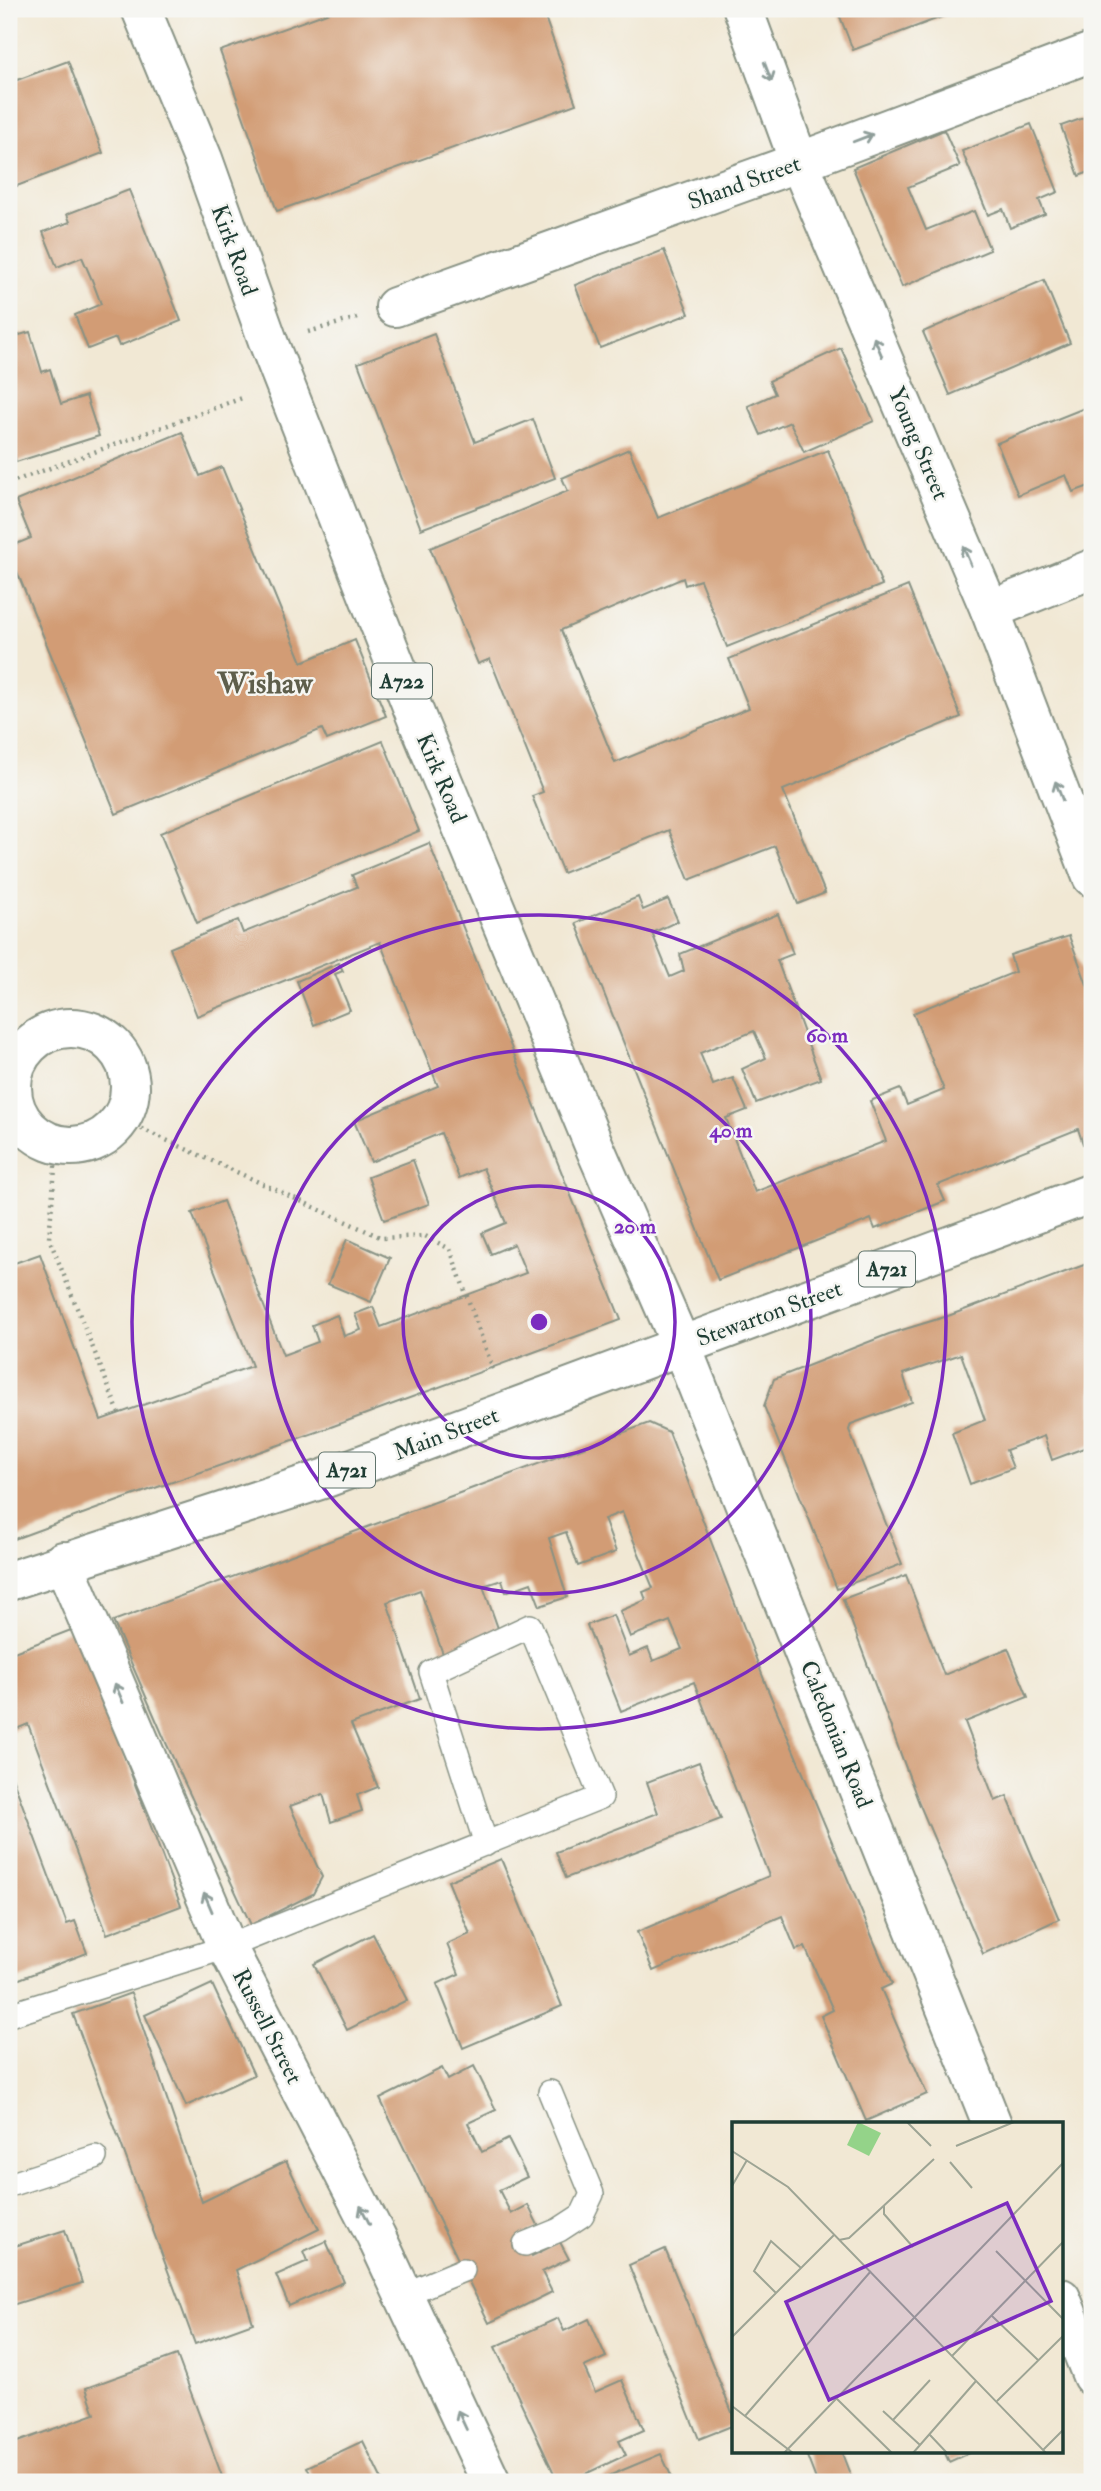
<svg xmlns="http://www.w3.org/2000/svg" width="1101" height="2491" font-family="'IM FELL Double Pica',serif">
	<style>
		.building { fill: #d29c75 }
		.lines { fill: none; stroke-linecap: round; stroke-linejoin: round }
		.lane-casing { stroke: #889284; stroke-width: 26 }
		.street-casing { stroke: #889284; stroke-width: 42 }
		.secondary-casing { stroke: #889284; stroke-width: 42 }
		.primary-casing { stroke: #889284; stroke-width: 42 }
		.path { stroke: #889284; stroke-width: 4.5; stroke-dasharray: 2 5; stroke-linecap: butt }
		.lane { stroke: #fff; stroke-width: 23 }
		.street { stroke: #fff; stroke-width: 38 }
		.secondary { stroke: #fff; stroke-width: 38 }
		.primary { stroke: #fff; stroke-width: 38 }
		.oneway { stroke: #8f9e9a }
		.ring { fill: none; stroke: #7b2cbf; stroke-width: 3.5 }
		.labels { text-anchor: middle; stroke-width: 5; stroke-linejoin: round; paint-order: stroke }
		.shield { fill: #f6f6f2; stroke: #60746d; stroke-width: 2 }
		.shield-label { font-size: 21px; font-weight: bold; fill: #1f3d34 }
		.street-label { font-size: 23px; fill: #1f3d34; stroke: #f6f6f2 }
		.district-label { font-size: 30px; font-weight: bold; fill: #5e5e4b; stroke: #f6f6f2 }
		.inset-road { fill: none; stroke: #9da494; stroke-width: 2 }
		.view { fill: #7b2cbf; fill-opacity: 0.15; stroke: #7b2cbf; stroke-width: 3.5 }
		.inset-edge { fill: none; stroke: #1f3d34; stroke-width: 3.5 }
		.centre { fill: #7b2cbf; stroke: #f6f6f2; stroke-width: 3.5 }
		.ring-label { font-size: 21px; text-anchor: middle; font-weight: bold; fill: #7b2cbf; stroke: #f6f6f2; stroke-width: 5; stroke-linejoin: round; paint-order: stroke }
	</style>
	<rect width="100%" height="100%" fill="#f6f6f2"/>
	<filter id="ink" filterUnits="userSpaceOnUse"><feTurbulence type="fractalNoise" baseFrequency=".0143" numOctaves="2"/><feDisplacementMap in="SourceGraphic" scale="14" xChannelSelector="R" yChannelSelector="G"/><feConvolveMatrix kernelMatrix="1 2 1 2 8 2 1 2 1" color-interpolation-filters="sRGB"/></filter>
	<filter id="wash" filterUnits="userSpaceOnUse"><feTurbulence type="fractalNoise" baseFrequency=".00686" numOctaves="4" result="noise"/><feDisplacementMap in="SourceGraphic" scale="28" xChannelSelector="R" yChannelSelector="G"/><feGaussianBlur stdDeviation="1.57" result="paint"/><feColorMatrix in="noise" values="0 0 0 0 0 0 0 0 0 0 0 0 0 0 0 0 0 1.4 0 .05"/><feComposite in="paint" operator="in"/></filter>
	<g filter="url(#wash)">
		<rect width="100%" height="100%" fill="#f1e8d4"/>
		<g id="blocks">
			<g class="building">
				<polygon points="338,9 542,9 576,104 277,211 220,51"/>
				<polygon points="837,9 963,9 853,50"/>
				<polygon points="68,61 103,153 9,189 9,132 14,130 9,115 9,83"/>
				<polygon points="1092,115 1092,171 1079,176 1061,126"/>
				<polygon points="1031,124 1058,192 1039,200 1045,214 1010,228 1003,209 988,215 962,151"/>
				<polygon points="944,130 960,166 908,187 926,230 974,211 990,250 902,287 853,168"/>
				<polygon points="129,190 181,321 119,346 116,338 88,349 75,315 101,304 92,280 82,257 57,267 43,232 70,222 67,214"/>
				<polygon points="664,250 689,314 600,348 575,285"/>
				<polygon points="1044,280 1070,343 950,395 923,332"/>
				<polygon points="30,332 42,372 50,369 61,404 86,396 99,436 16,462 9,439 9,338"/>
				<polygon points="434,334 475,442 533,419 555,478 421,529 358,363"/>
				<polygon points="841,348 874,421 804,452 790,422 761,435 748,406 775,394 769,381"/>
				<polygon points="1092,405 1092,485 1073,492 1066,475 1018,495 997,443"/>
				<polygon points="182,432 200,476 222,467 302,662 355,640 386,716 327,740 322,729 116,814 9,552 9,547 31,538 16,501"/>
				<polygon points="629,449 658,518 828,450 882,585 727,647 700,580 685,585 683,578 561,630 615,763 749,708 729,659 908,586 961,717 783,790 825,893 798,904 775,846 689,880 669,830 563,873 532,796 543,792 490,659 478,664 430,548 568,491 562,478"/>
				<polygon points="383,741 419,831 197,923 160,833"/>
				<polygon points="429,843 621,1320 328,1428 129,1497 9,1541 9,1265 40,1254 101,1420 252,1366 192,1213 223,1201 283,1355 318,1342 312,1325 337,1315 344,1336 361,1330 355,1314 373,1307 381,1327 526,1273 514,1244 491,1254 482,1233 506,1223 483,1168 459,1178 441,1133 371,1162 354,1121 438,1086 380,942 197,1016 170,948 238,920 243,933 357,887 352,875"/>
				<polygon points="638,897 643,910 668,899 678,921 652,933 670,977 684,971 680,954 778,914 793,954 777,960 821,1079 756,1103 742,1069 766,1058 754,1031 700,1053 713,1085 733,1078 747,1110 726,1118 755,1192 886,1141 870,1101 900,1089 907,1105 944,1090 913,1013 1015,972 1010,955 1069,936 1092,998 1092,1140 1083,1144 1078,1129 938,1185 945,1201 875,1229 871,1219 718,1280 576,923"/>
				<polygon points="339,963 343,971 335,974 350,1010 314,1025 297,981"/>
				<polygon points="413,1160 429,1204 384,1220 368,1177"/>
				<polygon points="347,1239 390,1258 371,1302 328,1284"/>
				<polygon points="1092,1262 1092,1445 1052,1460 1044,1436 1006,1450 1013,1468 970,1484 952,1433 985,1420 961,1354 903,1374 912,1402 851,1424 849,1430 902,1564 837,1589 764,1406 774,1379 889,1334 948,1316"/>
				<polygon points="649,1423 669,1432 768,1690 892,1984 881,1989 927,2094 866,2121 821,2016 833,2010 805,1947 796,1950 782,1916 653,1971 637,1932 769,1876 694,1682 621,1711 587,1625 613,1615 629,1656 648,1648 653,1661 682,1649 670,1621 630,1637 620,1611 646,1600 643,1592 653,1588 622,1512 604,1519 616,1552 578,1566 566,1532 549,1538 567,1597 540,1606 531,1583 506,1592 502,1580 483,1586 500,1634 443,1654 420,1590 387,1602 420,1699 351,1724 378,1787 357,1795 362,1811 331,1822 323,1794 290,1806 322,1877 313,1894 251,1925 167,1745 113,1621"/>
				<polygon points="906,1575 944,1675 1008,1648 1028,1697 965,1722 995,1801 1007,1796 1059,1919 983,1954 919,1803 843,1599"/>
				<polygon points="76,1628 181,1906 107,1934 28,1724 9,1732 9,1654"/>
				<polygon points="699,1762 721,1819 566,1878 556,1852 658,1813 647,1782"/>
				<polygon points="9,1769 67,1924 75,1921 87,1953 9,1983"/>
				<polygon points="501,1859 562,2006 463,2048 437,1984 459,1974 447,1944 470,1934 448,1881"/>
				<polygon points="373,1934 407,2000 347,2030 314,1964"/>
				<polygon points="212,1984 254,2075 186,2106 145,2015"/>
				<polygon points="131,1993 202,2202 286,2161 319,2229 236,2270 253,2323 195,2344 73,2014"/>
				<polygon points="474,2066 496,2110 468,2123 482,2152 508,2139 527,2177 499,2190 511,2214 528,2205 539,2227 522,2236 532,2256 560,2242 569,2259 542,2272 552,2292 489,2323 380,2099 442,2068 448,2080"/>
				<polygon points="65,2230 82,2283 9,2306 9,2248"/>
				<polygon points="326,2241 344,2282 289,2306 276,2275 308,2261 304,2251"/>
				<polygon points="665,2249 734,2417 734,2425 699,2439 629,2265"/>
				<polygon points="558,2318 564,2331 589,2319 606,2357 584,2367 595,2392 622,2380 644,2430 619,2441 626,2455 568,2482 558,2482 495,2347"/>
				<polygon points="177,2355 223,2479 215,2482 9,2482 9,2445 95,2414 86,2388"/>
				<polygon points="363,2441 383,2482 314,2482 307,2467"/>
				<polygon points="805,2451 841,2451 853,2482 817,2482"/>
				<polygon points="944,2451 973,2451 949,2462"/>
				<polygon points="661,2454 674,2482 594,2482"/>
			</g>
		</g>
	</g>
	<g filter="url(#ink)">
		<use href="#blocks" fill-opacity="0" stroke="#889284" stroke-width="2"/>
		<g class="lines">
			<defs>
				<g id="lane">
					<polyline points="9,2015 227,1947 601,1797 530,1626 431,1672 486,1844"/>
					<polyline points="9,2185 95,2157"/>
					<polyline points="525,2244 559,2230 582,2215 592,2194 550,2092"/>
					<polyline points="403,2295 463,2270"/>
				</g>
				<g id="street">
					<polyline points="743,9 799,162 990,610 1092,877"/>
					<polyline points="395,307 799,162 1092,52"/>
					<polyline points="990,610 1092,569"/>
					<circle cx="71" cy="1087" r="59"/>
					<polyline points="63,1561 227,1947 376,2236 491,2482"/>
				</g>
				<g id="secondary">
					<polyline points="681,1345 992,2124"/>
					<polyline points="1061,2298 1092,2376"/>
				</g>
				<g id="primary">
					<polyline points="141,9 203,159 269,344 417,719 595,1148 681,1345"/>
					<polyline points="9,1581 326,1478 1092,1193"/>
				</g>
			</defs>
			<use href="#lane" class="lane-casing"/>
			<use href="#street" class="street-casing"/>
			<use href="#secondary" class="secondary-casing"/>
			<use href="#primary" class="primary-casing"/>
			<g class="path">
				<polyline points="308,332 357,318"/>
				<polyline points="9,483 245,397"/>
				<polyline points="122,1120 382,1238 425,1236 450,1249 493,1369"/>
				<polyline points="57,1145 49,1238 119,1413"/>
			</g>
			<use href="#lane" class="lane"/>
			<use href="#street" class="street"/>
			<use href="#secondary" class="secondary"/>
			<use href="#primary" class="primary"/>
		</g>
		<defs><path id="oneway-shaft" d="M-6 0H5M1.5-3L5.5 0L1.5 3" fill="none" stroke-width="1.6" stroke-linecap="round" stroke-linejoin="round" transform="scale(1.75)"/></defs>
		<g class="oneway">
			<use href="#oneway-shaft" transform="translate(768 72) rotate(69)"/>
			<use href="#oneway-shaft" transform="translate(863 138) rotate(-21)"/>
			<use href="#oneway-shaft" transform="translate(878 347) rotate(-113)"/>
			<use href="#oneway-shaft" transform="translate(967 556) rotate(-113)"/>
			<use href="#oneway-shaft" transform="translate(1059 791) rotate(-111)"/>
			<use href="#oneway-shaft" transform="translate(119 1693) rotate(-113)"/>
			<use href="#oneway-shaft" transform="translate(208 1902) rotate(-113)"/>
			<use href="#oneway-shaft" transform="translate(365 2215) rotate(-117)"/>
			<use href="#oneway-shaft" transform="translate(462 2420) rotate(-115)"/>
		</g>
	</g>
	<g class="ring">
		<circle cx="539" cy="1322" r="136"/>
		<circle cx="539" cy="1322" r="272"/>
		<circle cx="539" cy="1322" r="407"/>
	</g>
	<g class="labels">
		<g class="shield">
			<rect x="372" y="663.5" width="60" height="35" rx="5"/>
			<rect x="859" y="1251.5" width="56" height="35" rx="5"/>
			<rect x="319" y="1452.5" width="56" height="35" rx="5"/>
		</g>
		<g class="shield-label">
			<text x="402" y="688">A722</text>
			<text x="887" y="1276">A721</text>
			<text x="347" y="1477">A721</text>
		</g>
		<g class="street-label">
			<text transform="translate(744 182) rotate(-20)" y="8">Shand Street</text>
			<text transform="translate(235 250) rotate(70)" y="8">Kirk Road</text>
			<text transform="translate(919 443) rotate(67)" y="8">Young Street</text>
			<text transform="translate(442 778) rotate(67)" y="8">Kirk Road</text>
			<text transform="translate(769 1313) rotate(-20)" y="8">Stewarton Street</text>
			<text transform="translate(446 1433) rotate(-21)" y="8">Main Street</text>
			<text transform="translate(837 1734) rotate(68)" y="8">Caledonian Road</text>
			<text transform="translate(268 2026) rotate(63)" y="8">Russell Street</text>
		</g>
		<g class="district-label">
			<text x="265" y="693">Wishaw</text>
		</g>
	</g>
	<g transform="translate(732 2122)">
		<rect width="331" height="331" fill="#f1e8d4"/>
		<path d="M126,0l23,11 -12,23 -22,-11z" fill="#94d389"/>
		<path class="inset-road" d="M175,0l24,24M224,24l58,-24M0,29l56,36 258,266M218,40l22,26M0,64l15,-26M152,83v9l29,33M107,118l10,-2 85,-79M264,129l67,68M44,171l-22,-22 17,-30 30,27M260,194l47,45M0,215l102,-102M220,234l111,-114M104,276l56,55M265,279l66,-65M0,284l61,47M151,289l37,34M13,294l126,-145M161,298l37,-40M198,313l17,18M311,328l20,-20M52,331l279,-290M181,331l63,-72"/>
		<path class="view" d="M275,81l44,98 -222,99 -43,-98z"/>
		<rect width="331" height="331" class="inset-edge"/>
	</g>
	<circle cx="539" cy="1322" r="10" class="centre"/>
	<g class="ring-label">
		<text x="827" y="1042">60 m</text>
		<text x="731" y="1137">40 m</text>
		<text x="635" y="1233">20 m</text>
	</g>
	<rect width="1101" height="2491" fill="none" stroke="#f6f6f2" stroke-width="35"/>
</svg>
